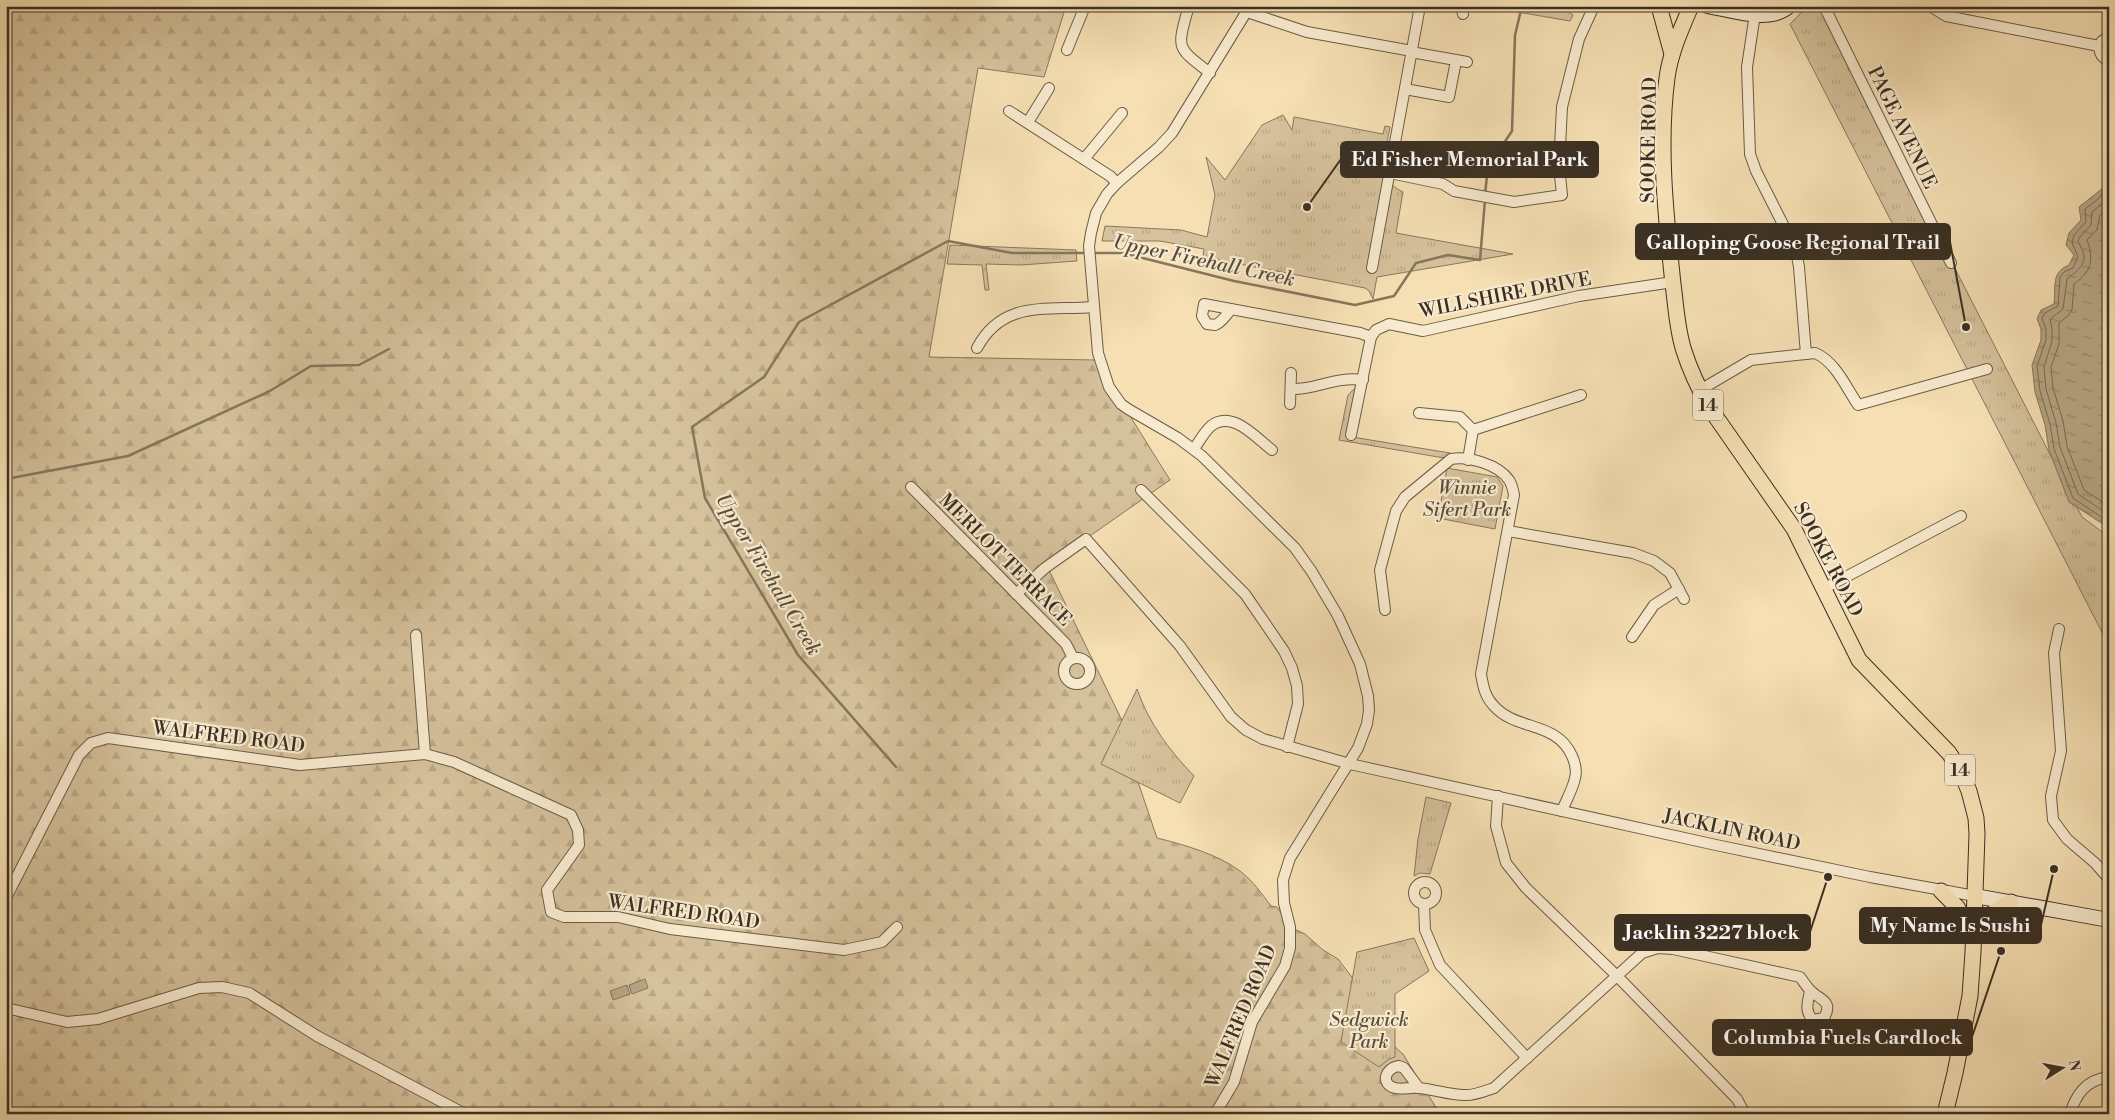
<svg xmlns="http://www.w3.org/2000/svg" width="2115" height="1120" font-family="'Libre Bodoni',serif">
	<style>
		.forest { fill: url(#forest-firs); stroke: #88785f }
		.park { fill: url(#park-tufts); stroke: #88785f }
		.water { fill: url(#water-ripples); stroke: #85765c }
		.lines { fill: none; stroke-linecap: round; stroke-linejoin: round }
		.shore { stroke: #786a52; stroke-width: 1 }
		.stream { stroke: #85765c; stroke-width: 2.5 }
		.street-casing { stroke: #6a5c47; stroke-width: 12 }
		.secondary-casing { stroke: #3b3023; stroke-width: 16 }
		.primary-casing { stroke: #3b3023; stroke-width: 17 }
		.street { stroke: #f8eace; stroke-width: 10 }
		.secondary { stroke: #f8eace; stroke-width: 14 }
		.primary { stroke: #f5dfb3; stroke-width: 15 }
		.labels { text-anchor: middle; stroke-width: 4.5; stroke-linejoin: round; paint-order: stroke }
		.shield { fill: #f8eace; stroke: #746856; stroke-width: 1 }
		.shield-label { font-size: 18px; font-weight: bold; fill: #3b3023 }
		.street-label { font-size: 19px; fill: #3b3023; stroke: #f8eace }
		.park-label { font-size: 19px; font-style: italic; fill: #5a4d3b; stroke: #f8eace }
		.water-label { font-size: 20px; font-style: italic; fill: #5a4d3b; stroke: #f8eace }
		.leader { fill: none; stroke: #3b3023; stroke-width: 2 }
		.callout-dot { fill: #3b3023; stroke: #f8eace; stroke-width: 2 }
		.callout { fill: #3b3023; stroke: #3b3023; stroke-width: 2 }
		.callout-label { font-size: 20px; text-anchor: middle; font-weight: bold; fill: #fff }
	</style>
	<defs>
		<pattern id="forest-firs" width="22" height="20" patternUnits="userSpaceOnUse" patternTransform="scale(1.25)"><rect width="22" height="20" fill="#d5c19b"/><path d="M5 1l3.5 6h-7zM16 11l3.5 6h-7z" fill="#b8a685"/></pattern>
		<pattern id="park-tufts" width="24" height="20" patternUnits="userSpaceOnUse" patternTransform="scale(1.25)"><rect width="24" height="20" fill="#d5c19b"/><path d="M3 7l-1-3M5 7V3M7 7l1-3M15 17l-1-3M17 17v-4M19 17l1-3" fill="none" stroke="#b8a685"/></pattern>
		<pattern id="water-ripples" width="26" height="14" patternUnits="userSpaceOnUse" patternTransform="scale(1.25)"><rect width="26" height="14" fill="#b6a482"/><path d="M2 4q2-2 4 0t4 0M15 11q2-2 4 0t4 0" fill="none" stroke="#95866a"/></pattern>
	</defs>
	<rect width="100%" height="100%" fill="#f5dfb3"/>
	<filter id="stains"><feTurbulence type="fractalNoise" baseFrequency=".004" numOctaves="4"/><feColorMatrix values="0 0 0 0 .2 0 0 0 0 .09 0 0 0 0 .02 0 0 0 .5 -.17"/></filter>
	<radialGradient id="worn" r=".72"><stop offset=".6" stop-color="#630" stop-opacity="0"/><stop offset="1" stop-color="#630" stop-opacity=".3"/></radialGradient>
	<path class="forest" d="M6,6h1060l-22,71 -66,-9 -49,289 166,3 75,120 -123,86 84,173 1,25 25,74c28,7 60,16 83,33 13,10 22,23 31,35l6,1 13,20 15,7 18,16 15,9 20,26 38,63 7,6 37,60h-1434z"/>
	<g class="park">
		<polygon points="1507,6 1559,6 1573,15 1570,21 1506,10"/>
		<polygon points="1804,6 1821,6 2082,517 2109,537 2109,646 1790,24 1800,14"/>
		<path d="M1283,115l9,15 2,-13 89,17 2,-8 5,1c-4,23 -15,53 13,65l-7,41 117,21 -136,23 -4,22 -4,-8 -4,-3 -162,-31 1,-8 -44,-8h-58l3,-15 76,4 26,7 8,-42 -9,-38 19,23 37,-55z"/>
		<polygon points="950,245 1076,250 1077,261 1021,265 986,264 989,290 985,290 982,265 947,264"/>
		<polygon points="1356,387 1346,436 1450,453 1444,458 1339,440 1348,395"/>
		<polygon points="1447,468 1497,477 1503,486 1495,529 1438,518"/>
		<path d="M1137,689c12,34 31,60 57,87l-14,27 -79,-39z"/>
		<polygon points="1426,797 1451,803 1430,874 1420,873 1414,876 1418,839"/>
		<polygon points="1414,938 1429,971 1395,994 1395,1057 1389,1059 1379,1067 1341,1042 1357,952"/>
	</g>
	<g class="water">
		<path d="M2109,158v370l-40,-26 -20,-52 -4,-25 -10,-33 -3,-27 9,-25v-11l-4,-10 4,-9 13,-6c2,-18 -3,-32 15,-39l5,-10 -8,-10 3,-12 12,-13 -2,-13 24,-19 5,-11 -4,-4 1,-12z"/>
		<polygon points="645,979 648,988 632,994 629,985"/>
		<polygon points="627,985 630,994 613,1000 610,991"/>
	</g>
	<g class="lines">
		<g class="shore">
			<polyline points="2109,187 2097,200 2085,209 2086,222 2074,235 2072,243 2078,257 2073,268 2064,272 2060,277 2058,306 2045,313 2042,318 2046,329 2046,340 2037,366 2040,391 2050,424 2054,449 2073,498 2109,522"/>
			<path d="M2109,198l-17,14 -1,13 -12,13 -1,4c13,19 3,26 -11,37l-4,30 -13,10 2,9v13l-8,26 2,22 10,34 4,24 18,47 31,21"/>
			<path d="M2109,208l-9,7 -3,15 -10,10c7,20 5,31 -13,44l-2,26 -4,6 -9,7v21l-8,23 2,21 10,33 4,25 17,44 25,16"/>
		</g>
		<g class="stream">
			<polyline points="1485,194 1488,167 1512,131 1515,35 1522,6"/>
			<polyline points="1091,253 1123,253 1234,281 1355,305 1394,296 1416,263 1448,255 1480,260 1485,200"/>
			<polyline points="6,479 128,456 268,392 311,366 359,365 389,349"/>
			<polyline points="896,767 798,655 705,498 692,427 764,377 799,322 948,241 1012,253 1086,253"/>
		</g>
		<defs>
			<g id="street">
				<polyline points="1461,6 1463,14"/>
				<polyline points="1824,6 1951,263"/>
				<polyline points="1930,6 1946,16 2099,46"/>
				<path d="M1188,9c-11,40 -12,38 22,64"/>
				<polyline points="1247,12 1307,32 1412,51"/>
				<polyline points="1755,14 1747,67 1750,154 1756,171 1796,250 1799,267 1806,354"/>
				<path d="M2109,37l-7,4c-5,9 -2,16 7,20"/>
				<polyline points="1067,50 1085,6"/>
				<polyline points="1411,52 1467,62"/>
				<polyline points="1405,89 1449,97 1455,66"/>
				<polyline points="1009,111 1110,176 1117,183"/>
				<polyline points="1028,122 1049,88"/>
				<polyline points="1084,159 1122,113"/>
				<polyline points="1390,173 1443,184 1454,191 1514,202 1562,195 1559,166 1562,107 1579,39 1594,6"/>
				<polyline points="1372,268 1420,6"/>
				<path d="M1232,309c-6,5 -9,13 -17,16l-8,-1 -5,-8 2,-12 156,29 11,4 5,-7 13,-6 34,7 156,-35 94,-14"/>
				<path d="M977,348c26,-49 71,-37 116,-41"/>
				<path d="M1291,389c26,1 43,-13 72,-9"/>
				<path d="M1700,390l51,-30 64,-7c20,8 31,34 43,52l129,-36"/>
				<polyline points="1290,404 1291,373"/>
				<polyline points="1419,413 1460,417 1473,430"/>
				<polyline points="1473,430 1581,395"/>
				<polyline points="1351,435 1371,337"/>
				<path d="M1194,449c5,-7 10,-17 17,-23 21,-17 45,12 61,24"/>
				<polyline points="1468,460 1473,430"/>
				<polyline points="911,487 1066,644 1073,658"/>
				<polyline points="1141,490 1245,594 1284,651 1292,668 1297,686 1298,704 1287,747"/>
				<polyline points="1508,531 1633,553 1654,561 1670,573 1684,599"/>
				<polyline points="1823,589 1961,516"/>
				<polyline points="1016,594 1045,568 1086,539 1180,646 1231,717 1246,730 1263,739 1350,764 1716,845 1870,877 1975,896"/>
				<path d="M1385,610l-5,-40 16,-59 9,-14 46,-38c17,-3 47,5 58,21 3,4 4,10 5,15l-33,179c2,12 4,23 13,32 22,25 63,15 78,50 3,6 5,16 3,22 -2,11 -9,22 -13,33"/>
				<polyline points="2059,629 2054,653 2061,751 2051,796 2053,820 2067,839 2095,863 2109,879"/>
				<polyline points="416,635 425,754"/>
				<polyline points="1632,637 1654,605 1679,589"/>
				<circle cx="1077" cy="671" r="13"/>
				<polyline points="1498,796 1496,826 1506,863 1526,888 1617,976 1737,1099 1745,1114"/>
				<circle cx="1425" cy="893" r="11"/>
				<polyline points="6,898 79,755 91,743 108,738 300,765 425,754 454,762 571,815 578,830 579,845 547,890 551,912 564,917 618,917 670,929 844,950 882,942 897,927"/>
				<polyline points="1424,904 1425,930 1440,965 1527,1058"/>
				<polyline points="6,1008 67,1022 98,1019 199,988 222,987 249,993 317,1036 465,1114"/>
				<path d="M1419,1088l-15,-20 -5,-2c-14,2 -19,18 -4,22 7,2 16,-1 23,0 15,1 31,7 46,7 9,1 21,-4 30,-7l148,-135 16,-5 15,1 127,28c3,4 6,9 10,13 9,10 24,10 14,28l-11,2c-9,-9 -5,-18 -3,-29"/>
				<polyline points="1215,1114 1234,1082 1252,1022 1285,966 1290,948 1290,927 1284,903 1283,880 1290,858 1358,748 1367,724 1369,710 1368,696 1360,664 1338,616 1312,572 1295,548 1202,456 1178,438 1128,409 1121,404 1109,387 1098,353 1089,246 1091,233 1096,213 1107,194 1117,183 1159,147 1172,133 1250,6"/>
				<path d="M2070,1114c6,-20 16,-34 39,-37"/>
			</g>
			<g id="secondary">
				<path d="M1708,6c24,4 62,18 81,0"/>
				<polyline points="1975,896 2109,920"/>
			</g>
			<g id="primary">
				<polyline points="1659,6 1672,54"/>
				<path d="M1691,6c-10,23 -21,48 -24,72 -9,68 -1,139 6,206 3,22 4,46 11,67 6,19 15,38 25,56l85,122 65,131 90,93 12,19 8,19 7,27 1,16 -4,118 -3,44 -15,77 -10,41"/>
				<polyline points="1941,891 1957,907 1972,934"/>
				<path d="M1974,936c10,-16 19,-26 37,-34"/>
			</g>
		</defs>
		<use href="#street" class="street-casing"/>
		<use href="#secondary" class="secondary-casing"/>
		<use href="#primary" class="primary-casing"/>
		<use href="#street" class="street"/>
		<use href="#secondary" class="secondary"/>
		<use href="#primary" class="primary"/>
	</g>
	<g class="labels">
		<g class="shield">
			<rect x="1693" y="389.5" width="30" height="31" rx="4"/>
			<rect x="1945" y="754.5" width="30" height="31" rx="4"/>
		</g>
		<g class="shield-label">
			<text x="1708" y="411">14</text>
			<text x="1960" y="776">14</text>
		</g>
		<g class="street-label">
			<text transform="translate(1903 127) rotate(64)" y="7">PAGE AVENUE</text>
			<text transform="translate(1648 140) rotate(-89)" y="7">SOOKE ROAD</text>
			<text transform="translate(1505 294) rotate(-11)" y="7">WILLSHIRE DRIVE</text>
			<text transform="translate(1006 559) rotate(45)" y="7">MERLOT TERRACE</text>
			<text transform="translate(1829 559) rotate(62)" y="7">SOOKE ROAD</text>
			<text transform="translate(229 736) rotate(7)" y="7">WALFRED ROAD</text>
			<text transform="translate(1732 829) rotate(12)" y="7">JACKLIN ROAD</text>
			<text transform="translate(684 911) rotate(8)" y="7">WALFRED ROAD</text>
			<text transform="translate(1240 1016) rotate(-67)" y="7">WALFRED ROAD</text>
		</g>
		<g class="park-label">
			<text x="1467" y="494">Winnie<tspan x="1467" dy="22">Sifert Park</tspan></text>
			<text x="1369" y="1026">Sedgwick<tspan x="1369" dy="22">Park</tspan></text>
		</g>
		<g class="water-label">
			<text transform="translate(1204 260) rotate(12)" y="7">Upper Firehall Creek</text>
			<text transform="translate(769 574) rotate(59)" y="7">Upper Firehall Creek</text>
		</g>
	</g>
	<path class="leader" d="M1307 207L1341 159M1966 327L1950 242M2054 869L2041 925M1828 877L1810 932M2001 951L1972 1037"/>
	<g class="callout-dot">
		<circle cx="1307" cy="207" r="5"/>
		<circle cx="1966" cy="327" r="5"/>
		<circle cx="2054" cy="869" r="5"/>
		<circle cx="1828" cy="877" r="5"/>
		<circle cx="2001" cy="951" r="5"/>
	</g>
	<g class="callout">
		<rect x="1341" y="142" width="257" height="35" rx="5"/>
		<rect x="1636" y="224" width="314" height="35" rx="5"/>
		<rect x="1860" y="908" width="181" height="35" rx="5"/>
		<rect x="1615" y="915" width="195" height="35" rx="5"/>
		<rect x="1713" y="1020" width="259" height="35" rx="5"/>
	</g>
	<g class="callout-label">
		<text x="1470" y="166">Ed Fisher Memorial Park</text>
		<text x="1793" y="249">Galloping Goose Regional Trail</text>
		<text x="1950" y="932">My Name Is Sushi</text>
		<text x="1712" y="939">Jacklin 3227 block</text>
		<text x="1843" y="1044">Columbia Fuels Cardlock</text>
	</g>
	<rect width="2115" height="1120" fill="none" stroke="#f5dfb3" stroke-width="25"/>
	<rect x="8" y="8" width="2100" height="1105" fill="none" stroke="#3b3023" stroke-width="2.5"/>
	<rect x="12" y="12" width="2090" height="1095" fill="none" stroke="#3b3023"/>
	<g transform="translate(2062 1068) rotate(79)" stroke="#f8eace" stroke-width="4" paint-order="stroke">
	<path d="M0-4L9 19L0 12L-9 19Z" fill="#3b3023"/>
	<text y="-8" font-size="14" font-weight="bold" text-anchor="middle" fill="#3b3023">N</text>
	</g>
	<rect width="100%" height="100%" filter="url(#stains)"/>
	<rect width="100%" height="100%" fill="url(#worn)"/>
</svg>
